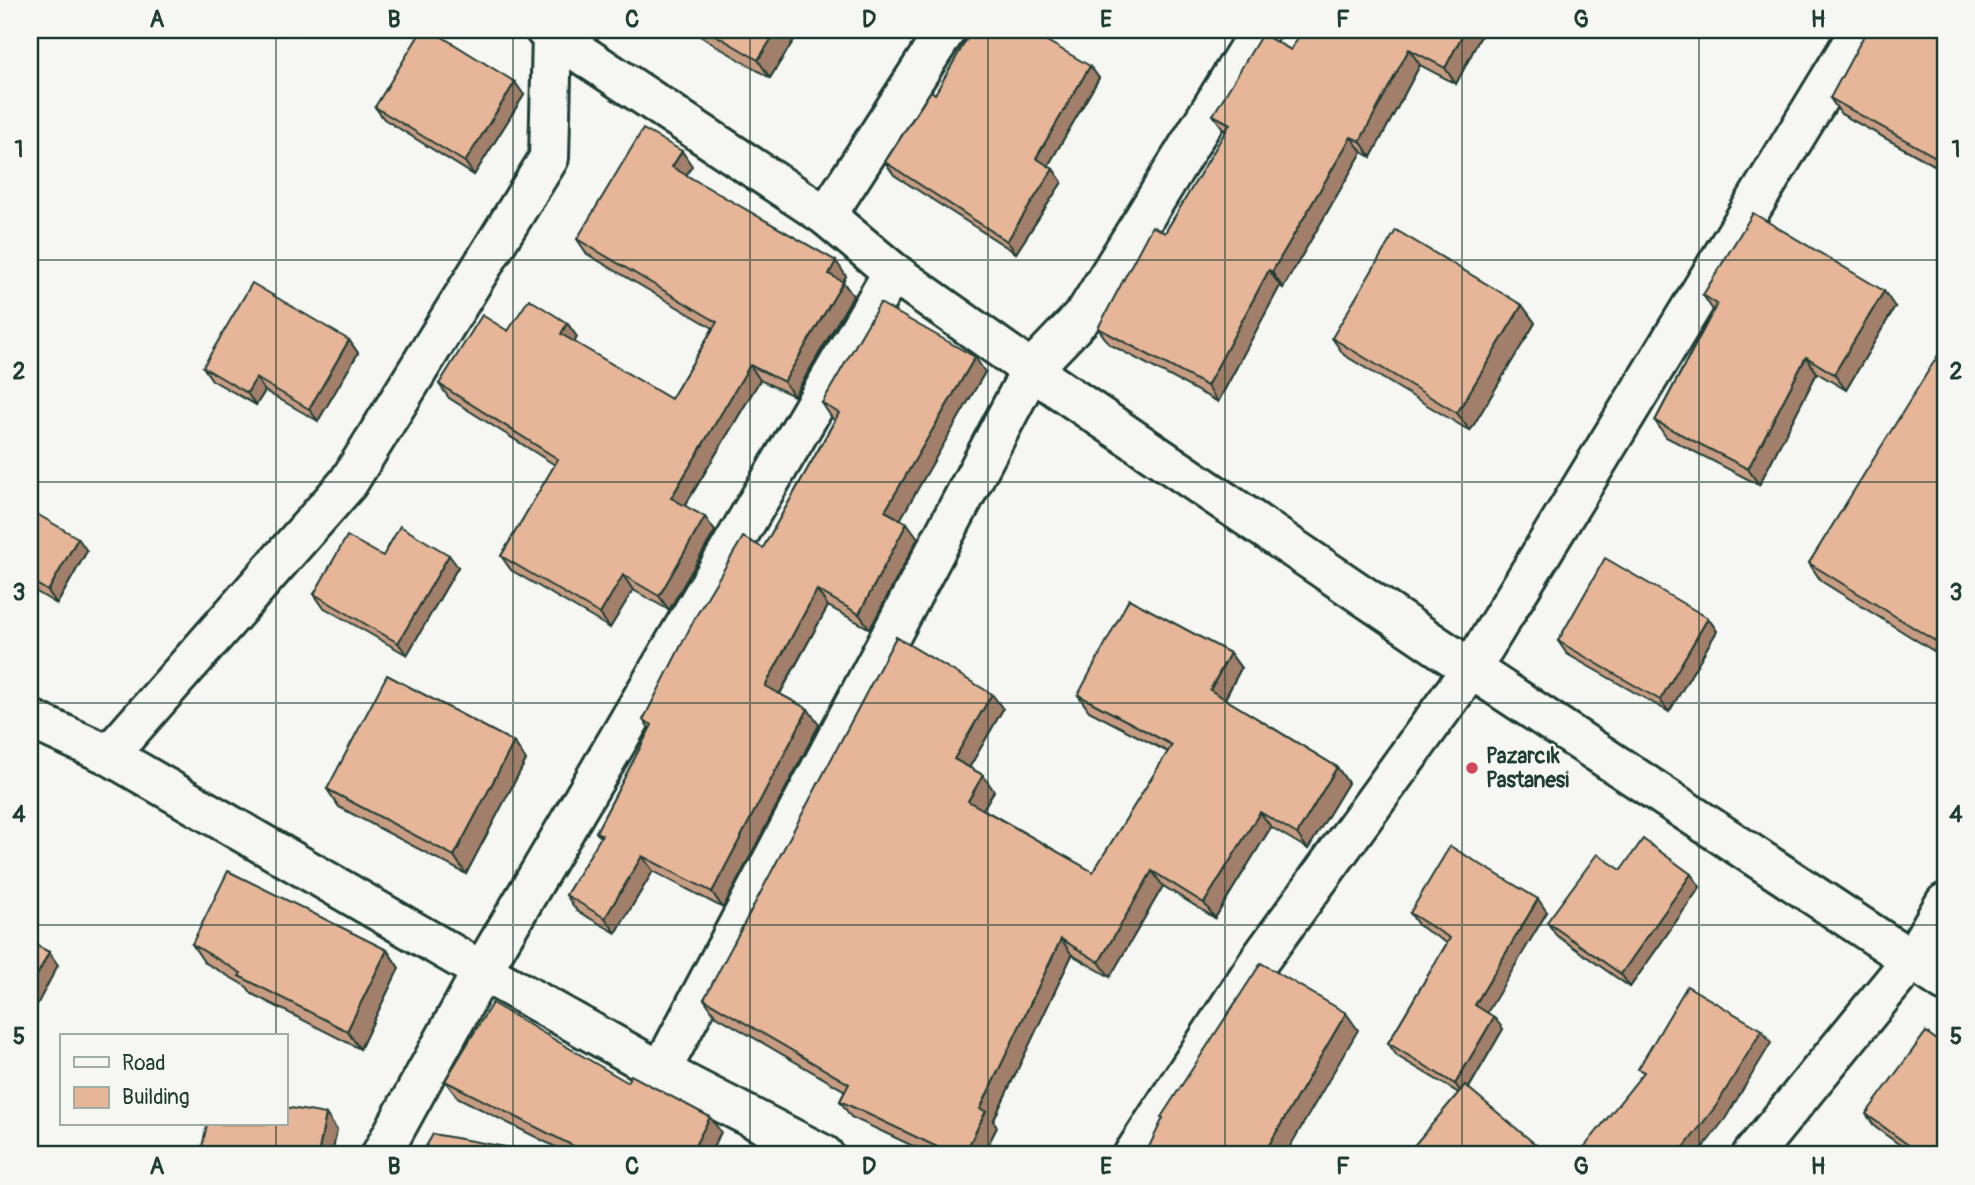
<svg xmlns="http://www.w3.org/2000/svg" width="1975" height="1185" font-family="Pangolin,sans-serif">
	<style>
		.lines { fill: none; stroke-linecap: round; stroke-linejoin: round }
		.minor-casing { stroke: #1f3d34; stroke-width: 44 }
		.tertiary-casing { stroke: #1f3d34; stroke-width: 44 }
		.minor { stroke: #f6f6f2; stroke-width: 38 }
		.tertiary { stroke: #f6f6f2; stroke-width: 38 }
		.wall { fill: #c79c83; stroke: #1f3d34; stroke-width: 2 }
		.shaded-wall { fill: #a27f6a; stroke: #1f3d34; stroke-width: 2 }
		.building { fill: #e7b598; stroke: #1f3d34; stroke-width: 2 }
		.grid { fill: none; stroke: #1f3d34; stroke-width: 2; stroke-opacity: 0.55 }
		.poi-dot { fill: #d1495b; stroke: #f6f6f2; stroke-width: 2.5 }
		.labels { text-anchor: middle; stroke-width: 5; stroke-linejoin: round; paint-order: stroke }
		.poi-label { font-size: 21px; font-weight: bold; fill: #1f3d34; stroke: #f6f6f2; text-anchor: start }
		.neatline { fill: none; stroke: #1f3d34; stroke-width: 2.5 }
		.grid-label { font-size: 23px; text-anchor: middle; font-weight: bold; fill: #1f3d34 }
	</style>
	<rect width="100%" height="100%" fill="#f6f6f2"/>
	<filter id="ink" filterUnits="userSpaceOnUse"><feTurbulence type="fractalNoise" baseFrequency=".0143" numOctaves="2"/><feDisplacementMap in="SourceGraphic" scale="14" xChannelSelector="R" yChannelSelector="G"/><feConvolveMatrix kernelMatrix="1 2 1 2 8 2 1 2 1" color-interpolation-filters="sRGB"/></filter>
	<g filter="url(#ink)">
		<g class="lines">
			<defs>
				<g id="minor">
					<polyline points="545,30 826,216 893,272 1031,370 1471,669 1945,982"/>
					<polyline points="826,216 946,30"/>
					<polyline points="109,755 348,483 549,158 552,34 554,30"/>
					<polyline points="661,1071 1031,370 1085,314 1260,30"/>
					<polyline points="381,1155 482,971 893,272"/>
					<polyline points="1133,1155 1261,958 1471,669 1860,30"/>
					<polyline points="1752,1155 1912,959 1945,903"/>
				</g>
				<polyline id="tertiary" points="30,719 109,755 482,971 661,1071 824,1155"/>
			</defs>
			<use href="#minor" class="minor-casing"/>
			<use href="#tertiary" class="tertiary-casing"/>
			<use href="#minor" class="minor"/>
			<use href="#tertiary" class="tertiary"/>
		</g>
		<g class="wall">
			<polygon points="690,30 800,30 770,78"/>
			<polygon points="1302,30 1484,30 1456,84 1420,65 1371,157 1362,152 1283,288 1280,286 1218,402 1109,344 1098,328 1165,233 1226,131 1224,130 1213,115 1291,50"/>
			<polygon points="1945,30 1945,171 1841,114 1830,98"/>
			<polygon points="1090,66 1099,78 1048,166 1053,169 1062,182 1016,253 894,175 885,162 935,94"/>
			<polygon points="524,95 474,175 384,119 375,107"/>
			<polygon points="692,166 686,175 846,276 843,282 853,296 794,396 760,380 685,506 715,531 669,610 633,590 610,628 511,570 501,556 555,465 449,398 439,384 508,331 567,323 577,337 574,342 671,399 713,328 587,254 577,239"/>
			<polygon points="1703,295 1895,307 1846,390 1817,373 1759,485 1666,437 1655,421 1713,310"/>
			<polygon points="1522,305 1535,323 1470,431 1344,355 1332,338"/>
			<polygon points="349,340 358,353 318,421 265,391 256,405 212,380 203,367"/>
			<polygon points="1945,355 1945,658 1821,581 1809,563"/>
			<polygon points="985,372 900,519 918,538 870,629 828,606 780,694 819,725 723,908 653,871 616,933 577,911 566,895 601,838 596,832 650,729 643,720 763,548 835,420 832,418 822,403"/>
			<polygon points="30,510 87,551 57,604 30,588"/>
			<polygon points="383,556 458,567 407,655 323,607 314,594"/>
			<polygon points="1708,618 1717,631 1669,712 1567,654 1558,641"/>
			<polygon points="1230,653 1241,668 1225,699 1337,767 1348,783 1308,849 1271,827 1215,918 1163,886 1110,977 1072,955 993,1121 997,1127 983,1155 932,1155 851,1117 840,1101 845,1091 715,1015 704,999 1003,709 969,768 994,791 983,809 1093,872 1168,752 1089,711 1078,695"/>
			<polygon points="514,742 526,760 466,874 339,807 327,789"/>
			<polygon points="1621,870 1691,874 1700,887 1630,987 1556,935 1547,922"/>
			<polygon points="1547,912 1487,1012 1503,1029 1469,1088 1459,1093 1397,1056 1388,1043 1447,943 1419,926 1410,913"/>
			<polygon points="192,944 387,950 399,968 360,1049 252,994 247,987 204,962"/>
			<polygon points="445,1081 627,1082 721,1132 709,1155 571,1155 457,1097"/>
			<polygon points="1866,1114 1945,1155 1914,1155 1875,1127"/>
		</g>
		<g class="shaded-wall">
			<polygon points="290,30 297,30 294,35"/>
			<polygon points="777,30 800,30 770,78 758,60"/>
			<polygon points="1465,30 1484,30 1456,84 1445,68"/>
			<polygon points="1409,49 1420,65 1371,157 1360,141"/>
			<polygon points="1090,66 1099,78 1045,171 1036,158"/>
			<polygon points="515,82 524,95 474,175 465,162"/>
			<polygon points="1351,137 1362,152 1283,288 1272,272"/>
			<polygon points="682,151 692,166 682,182 672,167"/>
			<polygon points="1053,169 1062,182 1016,253 1007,241"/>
			<polygon points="836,261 846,276 839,288 829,274"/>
			<polygon points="1269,270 1280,286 1218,402 1207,386"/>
			<polygon points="843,282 853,296 794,396 784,382"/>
			<polygon points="1884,291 1895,307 1846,390 1834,374"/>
			<polygon points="1522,305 1535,323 1470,431 1457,413"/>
			<polygon points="567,323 577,337 571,348 561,334"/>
			<polygon points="349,340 358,353 318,421 309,409"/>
			<polygon points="975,357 985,372 896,527 885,511"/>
			<polygon points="1806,357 1817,373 1759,485 1748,469"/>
			<polygon points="750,365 760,380 681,512 671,498"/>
			<polygon points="256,378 265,391 256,405 247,393"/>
			<polygon points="705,517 715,531 669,610 659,596"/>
			<polygon points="907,523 918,538 870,629 859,614"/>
			<polygon points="78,538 87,551 57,604 48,591"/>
			<polygon points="449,555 458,567 407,655 398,643"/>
			<polygon points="623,575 633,590 610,628 600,614"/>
			<polygon points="817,590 828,606 775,702 765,686"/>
			<polygon points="1708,618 1717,631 1669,712 1660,700"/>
			<polygon points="1230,653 1241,668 1221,706 1210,690"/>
			<polygon points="992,694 1003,709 965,775 954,759"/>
			<polygon points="808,709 819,725 723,908 712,892"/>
			<polygon points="514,742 526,760 466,874 454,856"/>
			<polygon points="1337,767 1348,783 1308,849 1297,834"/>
			<polygon points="983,775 994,791 979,816 968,801"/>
			<polygon points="1260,812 1271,827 1215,918 1204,903"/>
			<polygon points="642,856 653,871 616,933 605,918"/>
			<polygon points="1152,871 1163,886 1110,977 1099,962"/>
			<polygon points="1691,874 1700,887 1630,987 1621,974"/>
			<polygon points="1538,899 1547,912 1484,1018 1475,1005"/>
			<polygon points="1061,939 1072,955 993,1121 997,1127 983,1155 964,1155 980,1109"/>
			<polygon points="387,950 399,968 360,1049 347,1031"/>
			<polygon points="49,952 58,965 30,1018 30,989"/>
			<polygon points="1346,1013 1358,1030 1285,1155 1263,1155"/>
			<polygon points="1494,1017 1503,1029 1464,1096 1455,1084"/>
			<polygon points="1762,1030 1771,1043 1725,1119 1697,1155 1678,1155"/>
			<polygon points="326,1114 337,1130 332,1155 318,1155"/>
			<polygon points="710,1117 721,1132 709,1155 690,1155"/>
		</g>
		<g class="building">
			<polygon points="422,30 431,30 515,82 465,162 375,107"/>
			<polygon points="707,30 777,30 758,60"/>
			<polygon points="972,30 1028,30 1090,66 1036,158 1053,169 1007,241 885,162 931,91 935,94"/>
			<polygon points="1302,30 1465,30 1445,68 1409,49 1360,141 1351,137 1272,272 1269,270 1207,386 1098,328 1152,226 1165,233 1230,124 1213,115 1262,34 1291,50"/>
			<polygon points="1867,30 1945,30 1945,162 1830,98"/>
			<polygon points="643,129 682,151 672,167 836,261 829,274 843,282 784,382 750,365 671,498 705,517 659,596 623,575 600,614 501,556 558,459 439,384 482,315 508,331 529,299 567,323 561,334 671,399 717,322 577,239"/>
			<polygon points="1753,213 1884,291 1834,374 1806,357 1748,469 1655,421 1717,304 1703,295"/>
			<polygon points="1396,230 1522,305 1457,413 1332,338"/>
			<polygon points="252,283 349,340 309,409 256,378 247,393 203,367"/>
			<polygon points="880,303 975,357 885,511 907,523 859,614 817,590 765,686 808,709 712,892 642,856 605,918 566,895 602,835 596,832 652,725 643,720 696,616 743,537 763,548 839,413 822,403"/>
			<polygon points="1940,352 1945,355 1945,647 1809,563"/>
			<polygon points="30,510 78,538 48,591 30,580"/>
			<polygon points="400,526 449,555 398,643 314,594 347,536 383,556"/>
			<polygon points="1605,558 1708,618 1660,700 1558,641"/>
			<polygon points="1129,599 1230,653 1210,690 1337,767 1297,834 1260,812 1204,903 1152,871 1099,962 1061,939 980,1109 986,1111 964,1155 954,1155 840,1101 849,1084 704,999 896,637 992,694 954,759 983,775 968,801 1093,872 1172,745 1078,695"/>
			<polygon points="387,675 514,742 454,856 327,789"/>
			<polygon points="1643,839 1691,874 1621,974 1547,922 1597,854 1621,870"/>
			<polygon points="1450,846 1538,899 1475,1005 1494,1017 1455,1084 1388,1043 1450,938 1410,913"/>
			<polygon points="228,871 387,950 347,1031 239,976 241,973 192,944"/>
			<polygon points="30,942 49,952 30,989"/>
			<polygon points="1261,963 1346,1013 1263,1155 1145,1155 1163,1118 1161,1117"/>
			<polygon points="1687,986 1762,1030 1716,1106 1678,1155 1578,1155 1644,1072 1638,1069"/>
			<polygon points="492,1003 627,1082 631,1075 710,1117 690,1155 591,1155 445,1081"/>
			<polygon points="1926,1032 1945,1046 1945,1155 1922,1155 1866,1114"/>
			<polygon points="1465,1085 1548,1155 1406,1155"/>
			<polygon points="285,1107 326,1114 318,1155 200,1155 201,1152 207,1124 285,1124"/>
			<polygon points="433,1134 550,1155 421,1155"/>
			<polygon points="74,1150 82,1155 71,1155"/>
		</g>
	</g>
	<path class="grid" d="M276,30v1006M513,30v1125M750,30v1125M988,30v1125M1225,30v1125M1462,30v1125M1699,30v1125M30,260h1915M30,482h1915M30,703h1915M30,925h1915M276,1124v31"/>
	<circle class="poi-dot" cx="1472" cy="768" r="7"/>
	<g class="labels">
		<g class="poi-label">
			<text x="1486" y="763">Pazarcık<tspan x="1486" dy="24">Pastanesi</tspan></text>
		</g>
	</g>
	<rect width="1975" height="1185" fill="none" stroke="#f6f6f2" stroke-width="77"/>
	<rect x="60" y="1034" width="228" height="91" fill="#f6f6f2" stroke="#a0aca6" stroke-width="2"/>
	<rect x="74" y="1057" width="35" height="10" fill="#f6f6f2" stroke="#a0aca6" stroke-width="2"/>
	<text x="122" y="1070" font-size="21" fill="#1f3d34">Road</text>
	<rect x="74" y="1087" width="35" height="21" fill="#e7b598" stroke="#a0aca6" stroke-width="2"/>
	<text x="122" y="1104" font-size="21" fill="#1f3d34">Building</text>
	<rect x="38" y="38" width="1899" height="1108" class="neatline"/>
	<g class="grid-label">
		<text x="157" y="27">A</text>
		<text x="394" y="27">B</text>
		<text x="632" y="27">C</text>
		<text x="869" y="27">D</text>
		<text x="1106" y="27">E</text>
		<text x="1343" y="27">F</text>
		<text x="1581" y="27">G</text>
		<text x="1818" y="27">H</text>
		<text x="19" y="157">1</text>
		<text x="1956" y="157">1</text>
		<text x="19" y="379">2</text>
		<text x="1956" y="379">2</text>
		<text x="19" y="600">3</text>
		<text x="1956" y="600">3</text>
		<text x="19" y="822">4</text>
		<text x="1956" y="822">4</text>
		<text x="19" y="1044">5</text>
		<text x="1956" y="1044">5</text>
		<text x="157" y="1174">A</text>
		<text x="394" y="1174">B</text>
		<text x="632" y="1174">C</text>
		<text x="869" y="1174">D</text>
		<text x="1106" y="1174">E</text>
		<text x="1343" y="1174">F</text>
		<text x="1581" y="1174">G</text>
		<text x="1818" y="1174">H</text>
	</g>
</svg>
